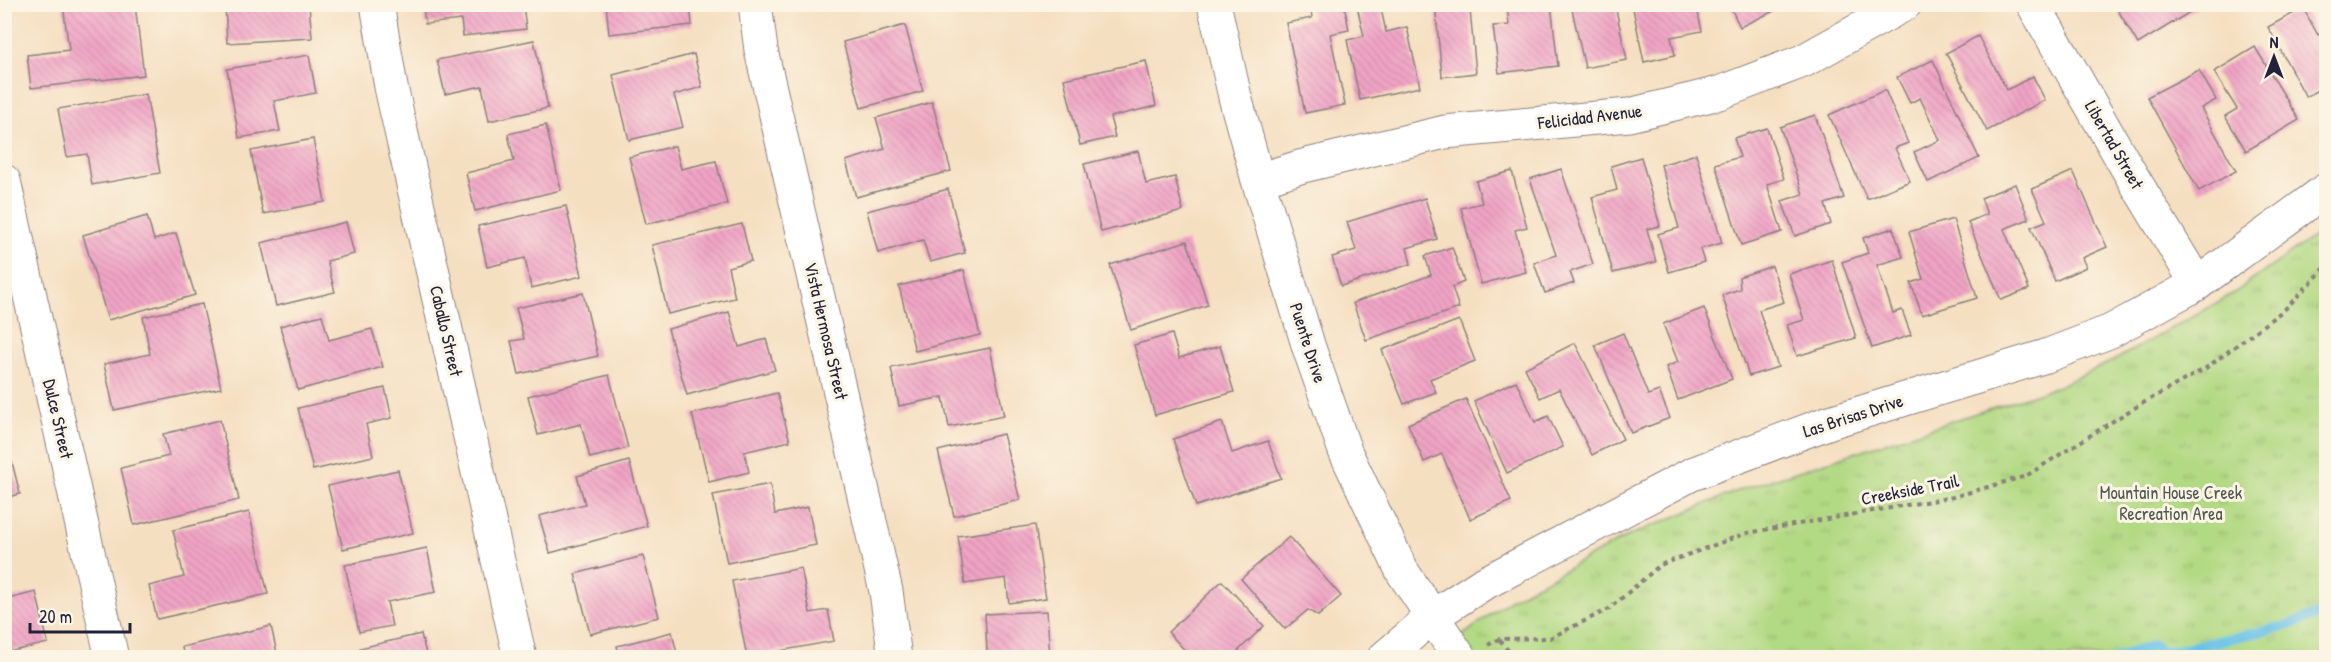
<svg xmlns="http://www.w3.org/2000/svg" width="2331" height="662" font-family="'Patrick Hand',sans-serif">
	<style>
		.park { fill: url(#park-tufts); stroke: #6a7e5f; stroke-width: 1.5 }
		.lines { fill: none; stroke-linecap: round; stroke-linejoin: round }
		.stream { stroke: #6ac2e7; stroke-width: 10 }
		.building { fill: url(#building-back-hatch) }
		.minor-casing { stroke: #8c807e; stroke-width: 35 }
		.path { stroke: #8c807e; stroke-width: 4; stroke-dasharray: 4.5 4.5; stroke-linecap: butt }
		.minor { stroke: #fff; stroke-width: 33 }
		.labels { text-anchor: middle; stroke-width: 6; stroke-linejoin: round; paint-order: stroke }
		.street-label { font-size: 18px; fill: #22223b; stroke: #fcf5e5 }
		.park-label { font-size: 18px; fill: #4d5951; stroke: #fcf5e5 }
	</style>
	<defs>
		<pattern id="park-tufts" width="24" height="20" patternUnits="userSpaceOnUse" patternTransform="scale(1.5)"><rect width="24" height="20" fill="#b2d983"/><path d="M3 7l-1-3M5 7V3M7 7l1-3M15 17l-1-3M17 17v-4M19 17l1-3" fill="none" stroke="#99ba72"/></pattern>
		<pattern id="building-back-hatch" width="6" height="6" patternUnits="userSpaceOnUse" patternTransform="scale(1.5)"><rect width="6" height="6" fill="#f0a4c5"/><path d="M-1 5l2 2M0 0l6 6M5-1l2 2" fill="none" stroke="#ce8daa"/></pattern>
	</defs>
	<rect width="100%" height="100%" fill="#fcf5e5"/>
	<filter id="ink" filterUnits="userSpaceOnUse"><feTurbulence type="fractalNoise" baseFrequency=".0167" numOctaves="2"/><feDisplacementMap in="SourceGraphic" scale="12" xChannelSelector="R" yChannelSelector="G"/><feConvolveMatrix kernelMatrix="1 2 1 2 8 2 1 2 1" color-interpolation-filters="sRGB"/></filter>
	<filter id="wash" filterUnits="userSpaceOnUse"><feTurbulence type="fractalNoise" baseFrequency=".008" numOctaves="4" result="noise"/><feDisplacementMap in="SourceGraphic" scale="24" xChannelSelector="R" yChannelSelector="G"/><feGaussianBlur stdDeviation="1.35" result="paint"/><feColorMatrix in="noise" values="0 0 0 0 0 0 0 0 0 0 0 0 0 0 0 0 0 1.4 0 .05"/><feComposite in="paint" operator="in"/></filter>
	<g filter="url(#wash)">
		<rect width="100%" height="100%" fill="#f5dfc1"/>
		<polygon class="park" points="2326,228 2326,657 1433,658 1511,599 1626,537 1737,491 2056,387 2115,360 2234,293"/>
		<g class="lines">
			<polyline class="stream" points="2116,658 2154,645 2160,651 2172,651 2282,627 2326,612"/>
		</g>
		<g id="blocks">
			<g class="building">
				<polygon points="423,4 523,4 526,29 463,36 461,20 425,24"/>
				<polygon points="606,4 690,4 692,25 609,34"/>
				<polygon points="1310,4 1344,4 1349,30 1330,34 1345,105 1305,113 1286,23 1312,18"/>
				<polygon points="1365,4 1380,4 1386,32 1407,27 1420,87 1360,100 1347,40 1364,36 1357,6"/>
				<polygon points="1435,4 1498,4 1498,7 1470,10 1476,73 1442,77"/>
				<polygon points="1507,4 1551,4 1558,66 1499,73 1493,26 1509,25"/>
				<polygon points="1632,4 1696,4 1702,31 1671,37 1675,55 1644,62"/>
				<polygon points="1729,4 1776,4 1778,9 1740,27"/>
				<polygon points="2114,4 2203,4 2138,44"/>
				<polygon points="63,5 135,5 144,75 31,88 27,55 69,50"/>
				<polygon points="225,5 309,5 312,38 227,43"/>
				<polygon points="1571,5 1615,5 1627,60 1585,68"/>
				<polygon points="2303,8 2318,35 2326,30 2326,85 2306,97 2268,27"/>
				<polygon points="905,25 923,91 861,108 843,42"/>
				<polygon points="1978,36 2007,90 2033,76 2045,100 1987,131 1946,53"/>
				<polygon points="534,40 548,108 489,121 482,86 445,94 437,60"/>
				<polygon points="2255,47 2299,120 2246,151 2225,116 2237,109 2214,72"/>
				<polygon points="694,54 702,87 674,95 683,127 629,140 613,75"/>
				<polygon points="309,55 316,93 274,101 280,131 239,138 227,69"/>
				<polygon points="1933,60 1979,158 1928,182 1914,152 1940,140 1920,98 1910,103 1897,77"/>
				<polygon points="1146,61 1156,106 1110,117 1115,137 1080,145 1064,79"/>
				<polygon points="2199,70 2216,100 2201,108 2236,171 2199,191 2147,97"/>
				<polygon points="1885,90 1908,143 1895,148 1910,181 1867,199 1829,115"/>
				<polygon points="146,94 160,173 92,185 87,154 67,157 58,109"/>
				<polygon points="932,102 951,171 856,197 846,161 885,149 876,118"/>
				<polygon points="1815,115 1844,198 1825,204 1831,224 1795,236 1782,201 1803,194 1780,127"/>
				<polygon points="546,125 561,190 475,211 466,173 514,161 508,134"/>
				<polygon points="1767,128 1784,179 1767,184 1782,232 1741,245 1715,164 1740,157 1734,138"/>
				<polygon points="313,139 325,202 263,214 251,151"/>
				<polygon points="675,146 681,169 716,161 727,204 646,224 629,157"/>
				<polygon points="1138,151 1146,184 1175,177 1183,211 1101,232 1084,164"/>
				<polygon points="1696,154 1722,243 1700,249 1704,262 1669,272 1658,234 1679,228 1661,165"/>
				<polygon points="1641,157 1660,226 1647,229 1656,262 1613,273 1592,197 1617,190 1611,166"/>
				<polygon points="1561,169 1593,264 1570,272 1574,283 1545,293 1534,263 1556,255 1530,179"/>
				<polygon points="1512,171 1527,227 1515,230 1526,272 1481,284 1461,208 1482,203 1476,181"/>
				<polygon points="2073,171 2107,247 2082,258 2086,267 2055,281 2031,227 2046,221 2032,189"/>
				<polygon points="2015,184 2029,219 2004,229 2029,289 2001,300 1968,222 1987,214 1981,198"/>
				<polygon points="948,189 965,253 930,262 923,240 878,253 867,211"/>
				<polygon points="1425,198 1437,239 1407,248 1411,264 1341,286 1332,257 1356,250 1347,222"/>
				<polygon points="566,206 582,276 531,288 525,258 487,267 478,226"/>
				<polygon points="147,216 154,240 176,233 195,295 108,320 83,235"/>
				<polygon points="1953,219 1977,298 1922,315 1911,283 1923,279 1909,232"/>
				<polygon points="346,222 354,254 327,261 335,292 276,306 261,243"/>
				<polygon points="742,224 751,261 728,267 735,298 668,314 652,245"/>
				<polygon points="1893,228 1903,257 1877,265 1893,313 1902,310 1911,335 1872,348 1842,262 1868,253 1863,238"/>
				<polygon points="1187,241 1208,305 1131,330 1110,265"/>
				<polygon points="1452,247 1464,282 1452,287 1459,308 1366,340 1353,303 1431,275 1425,256"/>
				<polygon points="1832,260 1856,338 1797,356 1787,325 1804,320 1789,274"/>
				<polygon points="1772,266 1784,302 1759,310 1778,367 1749,376 1722,295 1740,289 1739,277"/>
				<polygon points="964,270 980,335 915,351 899,286"/>
				<polygon points="583,293 598,356 519,374 511,341 524,339 516,308"/>
				<polygon points="202,304 221,388 114,410 104,364 150,354 143,317"/>
				<polygon points="1704,308 1732,379 1678,400 1666,367 1678,362 1663,324"/>
				<polygon points="729,312 739,347 766,339 775,370 687,395 668,329"/>
				<polygon points="322,315 329,340 372,329 383,367 298,390 280,326"/>
				<polygon points="1459,320 1475,361 1430,379 1436,392 1404,404 1382,350"/>
				<polygon points="1623,333 1648,395 1659,391 1670,418 1631,433 1595,345"/>
				<polygon points="1172,334 1179,358 1220,346 1234,392 1155,415 1134,345"/>
				<polygon points="1575,343 1623,439 1592,455 1559,389 1540,398 1525,368"/>
				<polygon points="990,348 1004,416 949,427 943,397 899,406 891,368"/>
				<polygon points="609,375 628,448 590,458 581,424 538,435 528,396"/>
				<polygon points="1516,381 1535,422 1548,416 1563,447 1507,473 1474,401"/>
				<polygon points="385,388 392,418 366,424 373,456 313,470 298,408"/>
				<polygon points="777,393 790,441 744,452 749,472 709,482 692,414"/>
				<polygon points="1466,399 1511,501 1470,519 1442,454 1424,462 1408,424"/>
				<polygon points="220,420 239,500 134,525 121,468 169,456 163,434"/>
				<polygon points="1222,422 1232,453 1268,441 1281,478 1196,506 1173,439"/>
				<polygon points="1003,434 1020,500 954,516 938,451"/>
				<polygon points="629,461 647,526 550,553 539,516 585,504 577,476"/>
				<polygon points="12,462 20,494 4,498 4,464"/>
				<polygon points="398,470 413,533 343,549 328,486"/>
				<polygon points="770,484 775,514 808,507 816,545 727,563 713,495"/>
				<polygon points="249,512 268,594 157,619 149,586 184,577 173,530"/>
				<polygon points="1035,525 1046,598 1009,603 1006,578 965,584 958,536"/>
				<polygon points="1289,537 1341,596 1318,616 1308,610 1285,629 1241,579"/>
				<polygon points="427,548 436,592 387,602 392,626 359,632 345,565"/>
				<polygon points="643,556 659,617 590,634 575,574"/>
				<polygon points="801,568 810,613 828,610 834,641 747,657 732,581"/>
				<polygon points="1222,581 1264,626 1238,651 1244,658 1192,658 1168,632"/>
				<polygon points="36,592 48,643 4,653 4,600"/>
				<polygon points="1047,611 1050,658 964,658 964,654 987,652 985,614"/>
				<polygon points="271,626 278,658 184,658 182,647"/>
				<polygon points="672,632 678,658 620,658 617,646"/>
				<polygon points="421,634 427,658 362,658 360,648"/>
			</g>
		</g>
	</g>
	<g filter="url(#ink)">
		<use href="#blocks" fill-opacity="0" stroke="#8c807e" stroke-width="1.5"/>
		<g class="lines">
			<defs>
				<g id="minor">
					<polyline points="377,4 391,87 520,658"/>
					<polyline points="755,4 761,50 886,591 895,658"/>
					<polyline points="1214,4 1235,97 1258,180 1309,348 1345,451 1402,571 1460,658"/>
					<polyline points="2033,4 2130,173 2197,284"/>
					<polyline points="1258,180 1303,166 1445,132 1629,115 1719,93 1803,61 1905,4"/>
					<polyline points="4,181 112,658"/>
					<polyline points="1384,658 1433,616 1481,585 1692,474 1830,422 2046,356 2111,331 2197,284 2326,190"/>
				</g>
			</defs>
			<use href="#minor" class="minor-casing"/>
			<g class="path">
				<polyline points="1500,640 1514,658"/>
				<polyline points="1488,645 1499,639 1550,638 1609,609 1660,565 1747,533 1953,497 2026,476 2129,411 2206,368 2285,309 2326,267"/>
			</g>
			<use href="#minor" class="minor"/>
		</g>
	</g>
	<g class="labels">
		<g class="street-label">
			<text transform="translate(1590 117) rotate(-7)" y="6">Felicidad Avenue</text>
			<text transform="translate(2114 145) rotate(60)" y="6">Libertad Street</text>
			<text transform="translate(446 331) rotate(77)" y="6">Caballo Street</text>
			<text transform="translate(826 331) rotate(77)" y="6">Vista Hermosa Street</text>
			<text transform="translate(1308 343) rotate(72)" y="6">Puente Drive</text>
			<text transform="translate(1853 416) rotate(-18)" y="6">Las Brisas Drive</text>
			<text transform="translate(58 419) rotate(77)" y="6">Dulce Street</text>
			<text transform="translate(1910 490) rotate(-11)" y="6">Creekside Trail</text>
		</g>
		<g class="park-label">
			<text x="2171" y="499">Mountain House Creek<tspan x="2171" dy="21">Recreation Area</tspan></text>
		</g>
	</g>
	<rect width="2331" height="662" fill="none" stroke="#fcf5e5" stroke-width="24"/>
	<g transform="translate(2274 57)" stroke="#fcf5e5" stroke-width="4.5" paint-order="stroke">
	<path d="M0-4.5L10 22L0 15L-10 22Z" fill="#22223b"/>
	<text y="-9" font-size="16" font-weight="bold" text-anchor="middle" fill="#22223b">N</text>
	</g>
	<path d="M30 623v9h100v-9" fill="none" stroke="#22223b" stroke-width="3"/>
	<text x="39" y="623" font-size="18" fill="#22223b" stroke="#fcf5e5" stroke-width="4.5" paint-order="stroke">20 m</text>
</svg>
